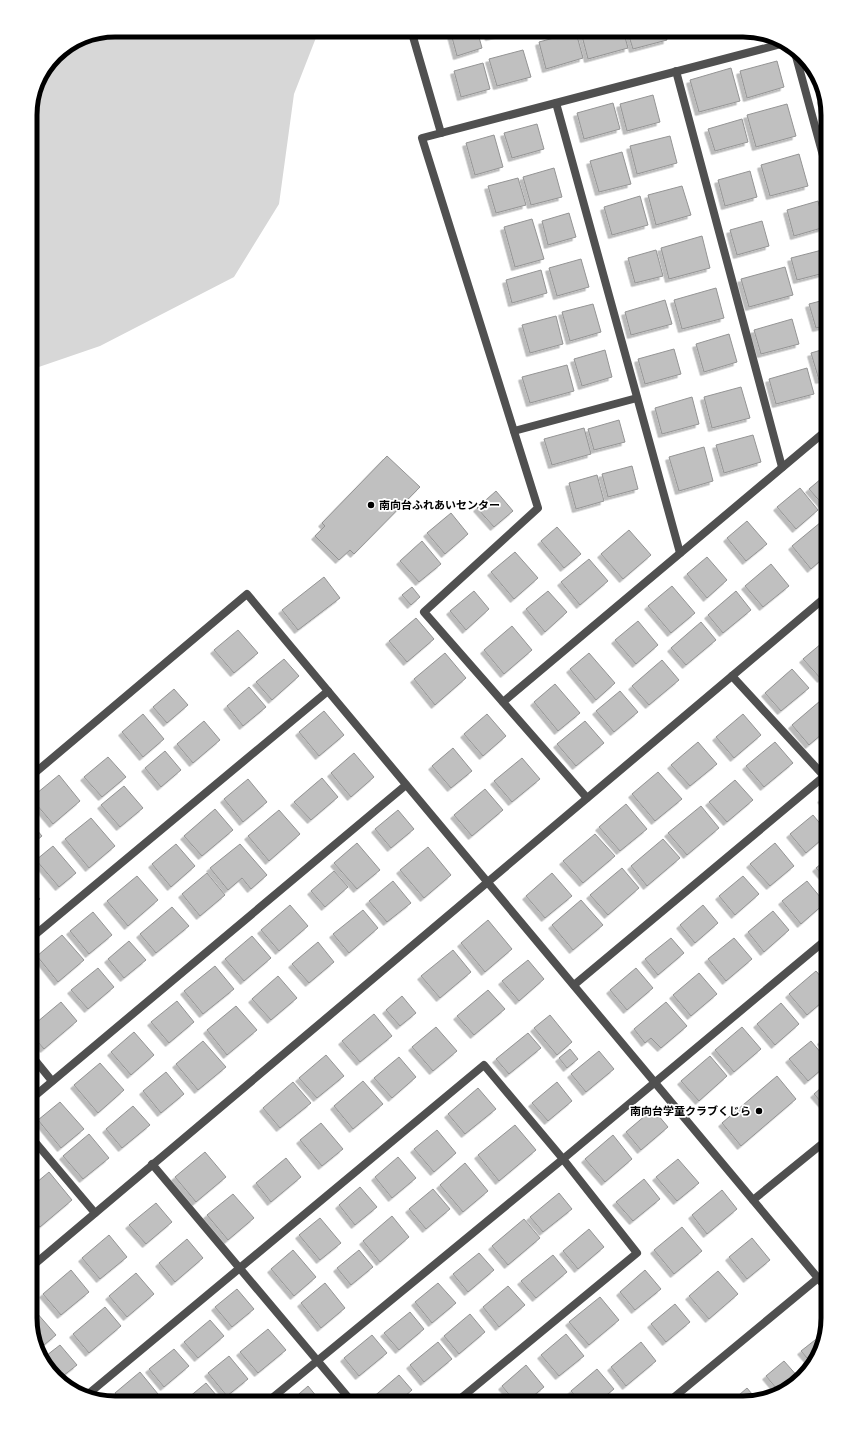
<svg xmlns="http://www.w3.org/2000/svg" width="858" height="1433" font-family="Montserrat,'Noto Sans JP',sans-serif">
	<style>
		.green { fill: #d7d7d7 }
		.building { fill: #c0c0c0; stroke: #949494; filter: url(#shadow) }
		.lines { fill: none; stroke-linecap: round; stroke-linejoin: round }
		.minor { stroke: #505050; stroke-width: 8 }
		.tertiary { stroke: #505050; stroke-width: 8 }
		.poi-dot { fill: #000; stroke: #fff; stroke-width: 1.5 }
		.labels { text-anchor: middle; stroke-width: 3.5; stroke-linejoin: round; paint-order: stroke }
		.poi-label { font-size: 11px; font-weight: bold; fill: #000; stroke: #fff; text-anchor: start }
		.rim { fill: none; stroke: #000; stroke-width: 5 }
	</style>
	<defs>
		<filter id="shadow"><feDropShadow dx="-3.5" dy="3.5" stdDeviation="0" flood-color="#0004"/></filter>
	</defs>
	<rect width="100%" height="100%" fill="#fff"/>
	<polygon class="green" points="115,30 319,30 294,94 279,204 234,277 100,346 30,370 30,110 37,83 55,55 83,36"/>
	<g class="building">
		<polygon points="450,30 477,30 482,48 457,56"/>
		<polygon points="487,30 515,30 489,37"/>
		<polygon points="602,30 623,30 628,48 588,59 582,36"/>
		<polygon points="627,30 664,30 667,40 633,49"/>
		<polygon points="576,32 583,58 546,69 539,42"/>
		<polygon points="523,50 531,77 497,86 489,59"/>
		<polygon points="777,61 784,87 747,98 740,71"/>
		<polygon points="483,63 490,89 461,97 454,71"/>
		<polygon points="731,68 740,101 699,112 690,80"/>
		<polygon points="653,95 660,122 627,131 620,104"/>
		<polygon points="824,98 828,115 828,119 827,120 821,99"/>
		<polygon points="613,103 620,129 584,139 577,113"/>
		<polygon points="787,104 796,136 756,147 747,115"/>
		<polygon points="742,119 748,142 715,151 708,129"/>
		<polygon points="537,124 544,149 512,158 504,133"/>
		<polygon points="828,126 828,140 825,141 821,128"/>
		<polygon points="494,135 503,167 475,175 466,143"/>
		<polygon points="670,136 677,163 637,174 630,146"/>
		<polygon points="622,152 631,184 599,192 590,161"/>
		<polygon points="799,154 808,186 770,196 761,165"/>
		<polygon points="554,168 562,197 531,205 523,177"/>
		<polygon points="750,171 757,197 725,206 718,180"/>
		<polygon points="518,178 526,205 496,213 488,186"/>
		<polygon points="682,186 691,215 656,225 648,195"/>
		<polygon points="640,196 648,225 612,235 604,207"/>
		<polygon points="818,201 825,227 794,236 787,210"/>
		<polygon points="569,213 576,237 548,245 542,221"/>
		<polygon points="532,219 544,259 515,267 504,227"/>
		<polygon points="762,221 769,246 737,255 730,230"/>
		<polygon points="702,236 710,268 669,279 661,248"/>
		<polygon points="656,250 663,276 635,283 628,258"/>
		<polygon points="822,250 828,272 797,280 791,258"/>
		<polygon points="581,259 589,287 557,296 549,268"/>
		<polygon points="785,267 793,295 749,307 741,279"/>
		<polygon points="541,270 547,293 512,303 506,280"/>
		<polygon points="716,288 724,318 682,329 674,300"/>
		<polygon points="828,299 828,325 816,328 809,304"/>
		<polygon points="665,300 672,324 631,335 625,312"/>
		<polygon points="593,304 601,332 570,341 562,312"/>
		<polygon points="556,316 563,344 530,353 522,325"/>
		<polygon points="792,319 799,344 761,354 754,330"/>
		<polygon points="729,334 737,362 704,372 696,344"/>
		<polygon points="828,348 828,378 819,380 811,353"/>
		<polygon points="674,349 681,374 645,384 638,359"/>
		<polygon points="605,350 612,377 582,386 574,359"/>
		<polygon points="567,365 574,391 530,403 522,377"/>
		<polygon points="807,368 814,394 776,404 769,379"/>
		<polygon points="741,387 750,418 712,428 704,397"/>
		<polygon points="692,397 699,424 662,434 655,408"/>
		<polygon points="619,420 625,442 594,450 588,429"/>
		<polygon points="584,428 591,454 552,465 544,439"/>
		<polygon points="753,435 761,462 724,473 716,445"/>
		<polygon points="704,447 713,481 679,491 669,457"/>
		<polygon points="387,456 420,487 354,554 350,550 339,560 315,536 325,526 322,523"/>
		<polygon points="632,466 638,489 608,497 602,474"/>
		<polygon points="828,473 828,502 824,506 809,489"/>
		<polygon points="597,475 604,501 576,509 569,483"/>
		<polygon points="800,488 818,510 796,529 777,507"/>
		<polygon points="496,491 513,511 494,527 477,508"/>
		<polygon points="451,513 468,534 445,554 427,533"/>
		<polygon points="747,521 767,544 746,561 727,538"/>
		<polygon points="821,522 828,530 828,554 811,569 792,546"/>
		<polygon points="557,527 581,554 564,568 541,541"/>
		<polygon points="629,530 651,555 623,579 601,554"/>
		<polygon points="422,541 441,564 419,582 400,561"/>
		<polygon points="515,552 538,578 514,599 491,572"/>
		<polygon points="707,557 727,580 707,598 687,574"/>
		<polygon points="589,559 608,581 580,605 561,582"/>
		<polygon points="771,564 789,586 763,607 745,586"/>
		<polygon points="324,577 340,598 298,630 282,610"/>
		<polygon points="672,586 695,613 671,633 648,606"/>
		<polygon points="412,587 420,597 411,605 402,595"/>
		<polygon points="474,591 489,609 466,630 450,611"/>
		<polygon points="548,591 567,612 545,632 526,609"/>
		<polygon points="736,591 751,610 723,633 708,615"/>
		<polygon points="416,618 434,639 407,662 389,641"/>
		<polygon points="638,621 658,645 636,664 615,640"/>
		<polygon points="701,622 716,640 686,665 671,648"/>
		<polygon points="512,626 532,650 504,674 484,650"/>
		<polygon points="238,630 258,653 234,673 214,650"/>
		<polygon points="828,638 828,673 821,679 803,659"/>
		<polygon points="445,653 466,678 435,705 414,679"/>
		<polygon points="589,653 615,683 596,700 570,669"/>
		<polygon points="284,659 299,676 272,700 256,682"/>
		<polygon points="662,660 679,680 649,705 632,686"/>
		<polygon points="792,669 809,688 781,711 765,693"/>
		<polygon points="555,684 580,713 558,731 534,702"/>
		<polygon points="249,687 266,707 243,726 227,706"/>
		<polygon points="174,689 188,705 167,723 153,707"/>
		<polygon points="620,691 638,712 614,732 596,711"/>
		<polygon points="820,701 828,710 828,729 809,745 792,725"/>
		<polygon points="324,711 344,735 319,756 299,732"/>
		<polygon points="143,714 164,739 143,757 122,732"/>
		<polygon points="487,714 506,736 483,756 464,734"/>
		<polygon points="743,714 761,735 734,758 716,737"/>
		<polygon points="204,721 220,740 193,763 177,744"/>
		<polygon points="585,721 604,743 576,766 557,744"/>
		<polygon points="698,742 717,764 690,786 671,765"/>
		<polygon points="775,742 793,763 764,787 746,766"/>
		<polygon points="453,748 472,771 451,788 432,766"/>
		<polygon points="165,751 181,770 161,787 145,768"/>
		<polygon points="354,753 374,777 351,797 331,773"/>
		<polygon points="108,757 126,777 102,797 84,777"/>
		<polygon points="522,758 540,779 512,802 494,781"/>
		<polygon points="658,772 682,799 655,821 632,794"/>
		<polygon points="59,775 80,801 53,824 31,798"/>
		<polygon points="322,778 338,797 311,820 294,802"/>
		<polygon points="248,779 267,802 243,822 224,799"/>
		<polygon points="735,780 753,800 727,822 709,802"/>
		<polygon points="124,786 143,808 120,827 101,805"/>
		<polygon points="485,789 503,810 472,836 454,815"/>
		<polygon points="828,794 828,807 821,799"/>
		<polygon points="626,804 647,829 620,851 599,827"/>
		<polygon points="701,806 719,828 687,855 668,833"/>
		<polygon points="215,809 233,830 202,856 184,836"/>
		<polygon points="279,810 300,834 269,861 248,836"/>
		<polygon points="398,810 414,829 391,848 375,829"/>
		<polygon points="813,815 828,833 828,834 806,853 790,834"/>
		<polygon points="91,818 115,846 89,868 65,839"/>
		<polygon points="30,822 42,836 30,846"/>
		<polygon points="595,834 615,856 583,883 563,861"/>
		<polygon points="663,839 680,858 647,886 631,866"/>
		<polygon points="357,843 380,870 357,889 334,863"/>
		<polygon points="775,843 794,866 770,886 750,864"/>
		<polygon points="176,844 195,866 171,887 152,864"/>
		<polygon points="240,844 267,875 251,889 242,878 228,890 210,868"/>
		<polygon points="53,846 76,873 59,887 36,860"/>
		<polygon points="428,847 451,875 424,898 400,870"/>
		<polygon points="828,858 828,882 816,868"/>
		<polygon points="622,868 639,888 608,915 590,895"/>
		<polygon points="334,871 348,887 325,907 311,891"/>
		<polygon points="207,873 225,895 200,916 182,894"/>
		<polygon points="552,873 572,896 545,918 526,896"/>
		<polygon points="137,876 158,900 128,926 107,901"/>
		<polygon points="743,876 759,894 735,915 719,896"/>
		<polygon points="393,881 411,903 387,922 369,901"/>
		<polygon points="807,881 825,903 801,924 782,901"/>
		<polygon points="30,888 40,899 30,907"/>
		<polygon points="581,900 603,925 573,950 552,925"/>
		<polygon points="290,905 308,926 279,951 261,930"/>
		<polygon points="703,905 718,923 695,943 680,925"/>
		<polygon points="172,907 189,926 156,953 140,934"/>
		<polygon points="363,910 378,928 349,953 333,934"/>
		<polygon points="773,911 789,930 764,952 748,932"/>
		<polygon points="93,912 112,935 89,954 70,931"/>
		<polygon points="488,920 512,949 485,972 461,943"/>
		<polygon points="62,935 84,960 58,982 37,956"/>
		<polygon points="252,936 271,958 244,981 225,959"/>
		<polygon points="671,938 684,953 658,975 645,959"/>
		<polygon points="734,938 752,959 726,981 708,959"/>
		<polygon points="129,941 146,960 124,978 108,959"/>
		<polygon points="318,942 334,962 309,983 292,964"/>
		<polygon points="453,950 471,972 440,998 421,976"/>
		<polygon points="528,960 544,979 519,1001 502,981"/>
		<polygon points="215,966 234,989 203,1014 184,991"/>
		<polygon points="98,968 114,987 88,1009 71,990"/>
		<polygon points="636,968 653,988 627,1010 610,990"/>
		<polygon points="816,971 828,985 828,997 807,1015 789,994"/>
		<polygon points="699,973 717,994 691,1016 673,995"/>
		<polygon points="278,976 297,998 271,1020 252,999"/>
		<polygon points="30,987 39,998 30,1006"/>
		<polygon points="488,990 505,1009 474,1035 457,1016"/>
		<polygon points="402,996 416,1013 400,1026 386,1010"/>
		<polygon points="177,1001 194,1022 169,1043 151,1022"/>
		<polygon points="61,1002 77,1021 44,1049 30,1033 30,1028"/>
		<polygon points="666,1002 687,1026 661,1048 651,1038 645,1043 634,1029"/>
		<polygon points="781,1003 799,1024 775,1045 757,1024"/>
		<polygon points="236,1006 257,1030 227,1055 207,1030"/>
		<polygon points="374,1014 392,1036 360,1062 342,1041"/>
		<polygon points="550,1015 572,1042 557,1055 534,1028"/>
		<polygon points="436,1027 457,1051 433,1071 412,1047"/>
		<polygon points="742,1027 761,1049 734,1072 715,1050"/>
		<polygon points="134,1032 154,1055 131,1075 111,1052"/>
		<polygon points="528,1033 541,1048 509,1074 496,1059"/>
		<polygon points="828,1035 828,1050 821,1041"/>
		<polygon points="203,1041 226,1067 198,1090 176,1064"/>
		<polygon points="811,1041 828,1061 828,1064 808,1081 789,1059"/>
		<polygon points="570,1049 578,1059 567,1068 559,1058"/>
		<polygon points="599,1051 614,1069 586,1092 571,1074"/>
		<polygon points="326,1055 344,1076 317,1098 299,1078"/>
		<polygon points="710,1056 727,1076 699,1101 681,1081"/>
		<polygon points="399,1057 416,1077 392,1098 374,1078"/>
		<polygon points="100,1063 124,1090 98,1113 74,1085"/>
		<polygon points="166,1072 184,1094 161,1113 143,1091"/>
		<polygon points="777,1076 796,1099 741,1146 722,1123"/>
		<polygon points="363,1081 383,1104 353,1129 334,1106"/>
		<polygon points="293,1082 311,1103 280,1128 263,1108"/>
		<polygon points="557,1082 572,1101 548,1121 532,1103"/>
		<polygon points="828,1082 828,1110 814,1094"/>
		<polygon points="478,1088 496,1109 465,1134 448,1114"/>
		<polygon points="60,1102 84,1129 61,1148 38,1120"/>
		<polygon points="133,1106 150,1125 122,1148 106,1129"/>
		<polygon points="653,1109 668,1127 641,1150 626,1132"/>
		<polygon points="321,1123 343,1149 322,1166 300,1140"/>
		<polygon points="515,1125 536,1150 499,1181 478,1155"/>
		<polygon points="437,1130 456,1153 434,1172 414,1149"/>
		<polygon points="89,1134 109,1158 83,1179 63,1156"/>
		<polygon points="613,1135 632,1159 605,1182 585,1159"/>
		<polygon points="205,1152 226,1177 196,1202 175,1177"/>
		<polygon points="398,1157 416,1178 392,1198 375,1177"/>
		<polygon points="286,1158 301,1177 271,1202 256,1183"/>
		<polygon points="678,1159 699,1183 677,1201 656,1177"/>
		<polygon points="465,1163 488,1191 463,1212 440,1185"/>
		<polygon points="49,1172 72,1200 40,1227 30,1215 30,1188"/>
		<polygon points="644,1179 660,1199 633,1221 616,1202"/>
		<polygon points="360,1187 377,1207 355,1225 339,1205"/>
		<polygon points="433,1189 450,1209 426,1229 409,1209"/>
		<polygon points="722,1190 737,1209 707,1234 692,1215"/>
		<polygon points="559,1193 572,1209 543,1232 530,1217"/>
		<polygon points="233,1194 254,1218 228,1240 207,1215"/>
		<polygon points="156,1203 172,1222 146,1244 129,1225"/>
		<polygon points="392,1216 409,1237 380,1262 363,1241"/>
		<polygon points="320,1218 341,1243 320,1260 299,1235"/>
		<polygon points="524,1219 540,1238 508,1265 492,1246"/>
		<polygon points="682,1227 702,1251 674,1274 654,1250"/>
		<polygon points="589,1229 604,1247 578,1269 563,1251"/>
		<polygon points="109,1235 127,1257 100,1279 82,1258"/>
		<polygon points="752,1238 770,1260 747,1279 729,1257"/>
		<polygon points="187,1239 203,1258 175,1282 159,1263"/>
		<polygon points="293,1250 316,1277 294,1296 271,1269"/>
		<polygon points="359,1250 373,1267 351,1285 337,1268"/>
		<polygon points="479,1253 494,1270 468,1292 453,1274"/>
		<polygon points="553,1255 567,1272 536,1298 521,1281"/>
		<polygon points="71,1270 89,1292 61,1315 43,1294"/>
		<polygon points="645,1270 661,1289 635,1310 620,1292"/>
		<polygon points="718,1271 738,1294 709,1319 689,1296"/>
		<polygon points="136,1273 154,1294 127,1317 109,1296"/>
		<polygon points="325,1283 345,1308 321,1328 301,1303"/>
		<polygon points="438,1283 456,1303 432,1323 415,1302"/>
		<polygon points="508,1286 525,1305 499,1327 483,1307"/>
		<polygon points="237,1289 254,1309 232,1327 215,1307"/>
		<polygon points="600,1297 619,1320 589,1345 569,1322"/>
		<polygon points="675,1304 690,1322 666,1342 651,1324"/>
		<polygon points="30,1305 56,1335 38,1350 30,1318"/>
		<polygon points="105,1307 121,1326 89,1353 73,1334"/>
		<polygon points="410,1312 424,1329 399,1350 384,1333"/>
		<polygon points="470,1314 485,1332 459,1354 444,1336"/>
		<polygon points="210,1320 224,1336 198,1358 184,1342"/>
		<polygon points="268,1329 286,1350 258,1373 240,1352"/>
		<polygon points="824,1333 814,1365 813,1365 801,1351"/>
		<polygon points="566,1334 584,1356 559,1376 541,1355"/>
		<polygon points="372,1335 387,1353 359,1376 344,1358"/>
		<polygon points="438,1342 452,1359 424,1382 410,1365"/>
		<polygon points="641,1342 656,1361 626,1386 611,1367"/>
		<polygon points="60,1345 77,1365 59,1379 42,1359"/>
		<polygon points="174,1349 189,1366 164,1387 149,1369"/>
		<polygon points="229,1356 248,1379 227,1396 208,1373"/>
		<polygon points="784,1361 799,1378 781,1394 766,1376"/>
		<polygon points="526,1365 544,1387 525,1403 516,1403 502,1386"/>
		<polygon points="597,1369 614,1389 597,1403 581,1403 571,1391"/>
		<polygon points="140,1372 158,1394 148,1403 124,1403 115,1393"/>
		<polygon points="399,1375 412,1390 397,1403 373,1403 371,1399"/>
		<polygon points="206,1383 222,1402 182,1403"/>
		<polygon points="308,1386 322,1403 289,1403"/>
		<polygon points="747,1388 757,1400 743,1403 730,1403"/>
		<polygon points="491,1395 497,1403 481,1403"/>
	</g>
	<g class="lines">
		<g class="minor">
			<polyline points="411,30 441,133"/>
			<polyline points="794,49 828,174"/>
			<polyline points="676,71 782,467"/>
			<polyline points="556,103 680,553"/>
			<polyline points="514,431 637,398"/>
			<polyline points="732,676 824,776"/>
			<polyline points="503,702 828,429"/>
			<polyline points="30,777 247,594 828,1290"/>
			<polyline points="587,798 424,612 538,508 422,138 785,43"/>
			<polyline points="30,939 328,691"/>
			<polyline points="574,985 828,773"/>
			<polyline points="30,1054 52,1081"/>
			<polyline points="30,1100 406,785"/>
			<polyline points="30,1136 95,1213"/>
			<polyline points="152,1164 353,1403"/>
			<polyline points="753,1200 828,1139"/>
			<polyline points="87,1395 484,1065 563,1159 637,1253 455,1403"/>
			<polyline points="266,1403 563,1159 828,938"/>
		</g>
		<g class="tertiary">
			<polyline points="30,1268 828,595"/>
			<polyline points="667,1403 828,1270"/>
		</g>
	</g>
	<g class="poi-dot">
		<circle cx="371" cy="505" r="4"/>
		<circle cx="759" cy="1111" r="4"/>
	</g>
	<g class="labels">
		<g class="poi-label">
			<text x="379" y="509">南向台ふれあいセンター</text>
			<text x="751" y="1115" text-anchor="end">南向台学童クラブくじら</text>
		</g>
	</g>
	<path d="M0 0H858V1433H0ZM115 37H743A78 78 0 0 1 821 115V1318A78 78 0 0 1 743 1396H115A78 78 0 0 1 37 1318V115A78 78 0 0 1 115 37Z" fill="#fff" fill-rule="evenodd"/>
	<path class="rim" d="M115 37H743A78 78 0 0 1 821 115V1318A78 78 0 0 1 743 1396H115A78 78 0 0 1 37 1318V115A78 78 0 0 1 115 37Z"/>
</svg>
